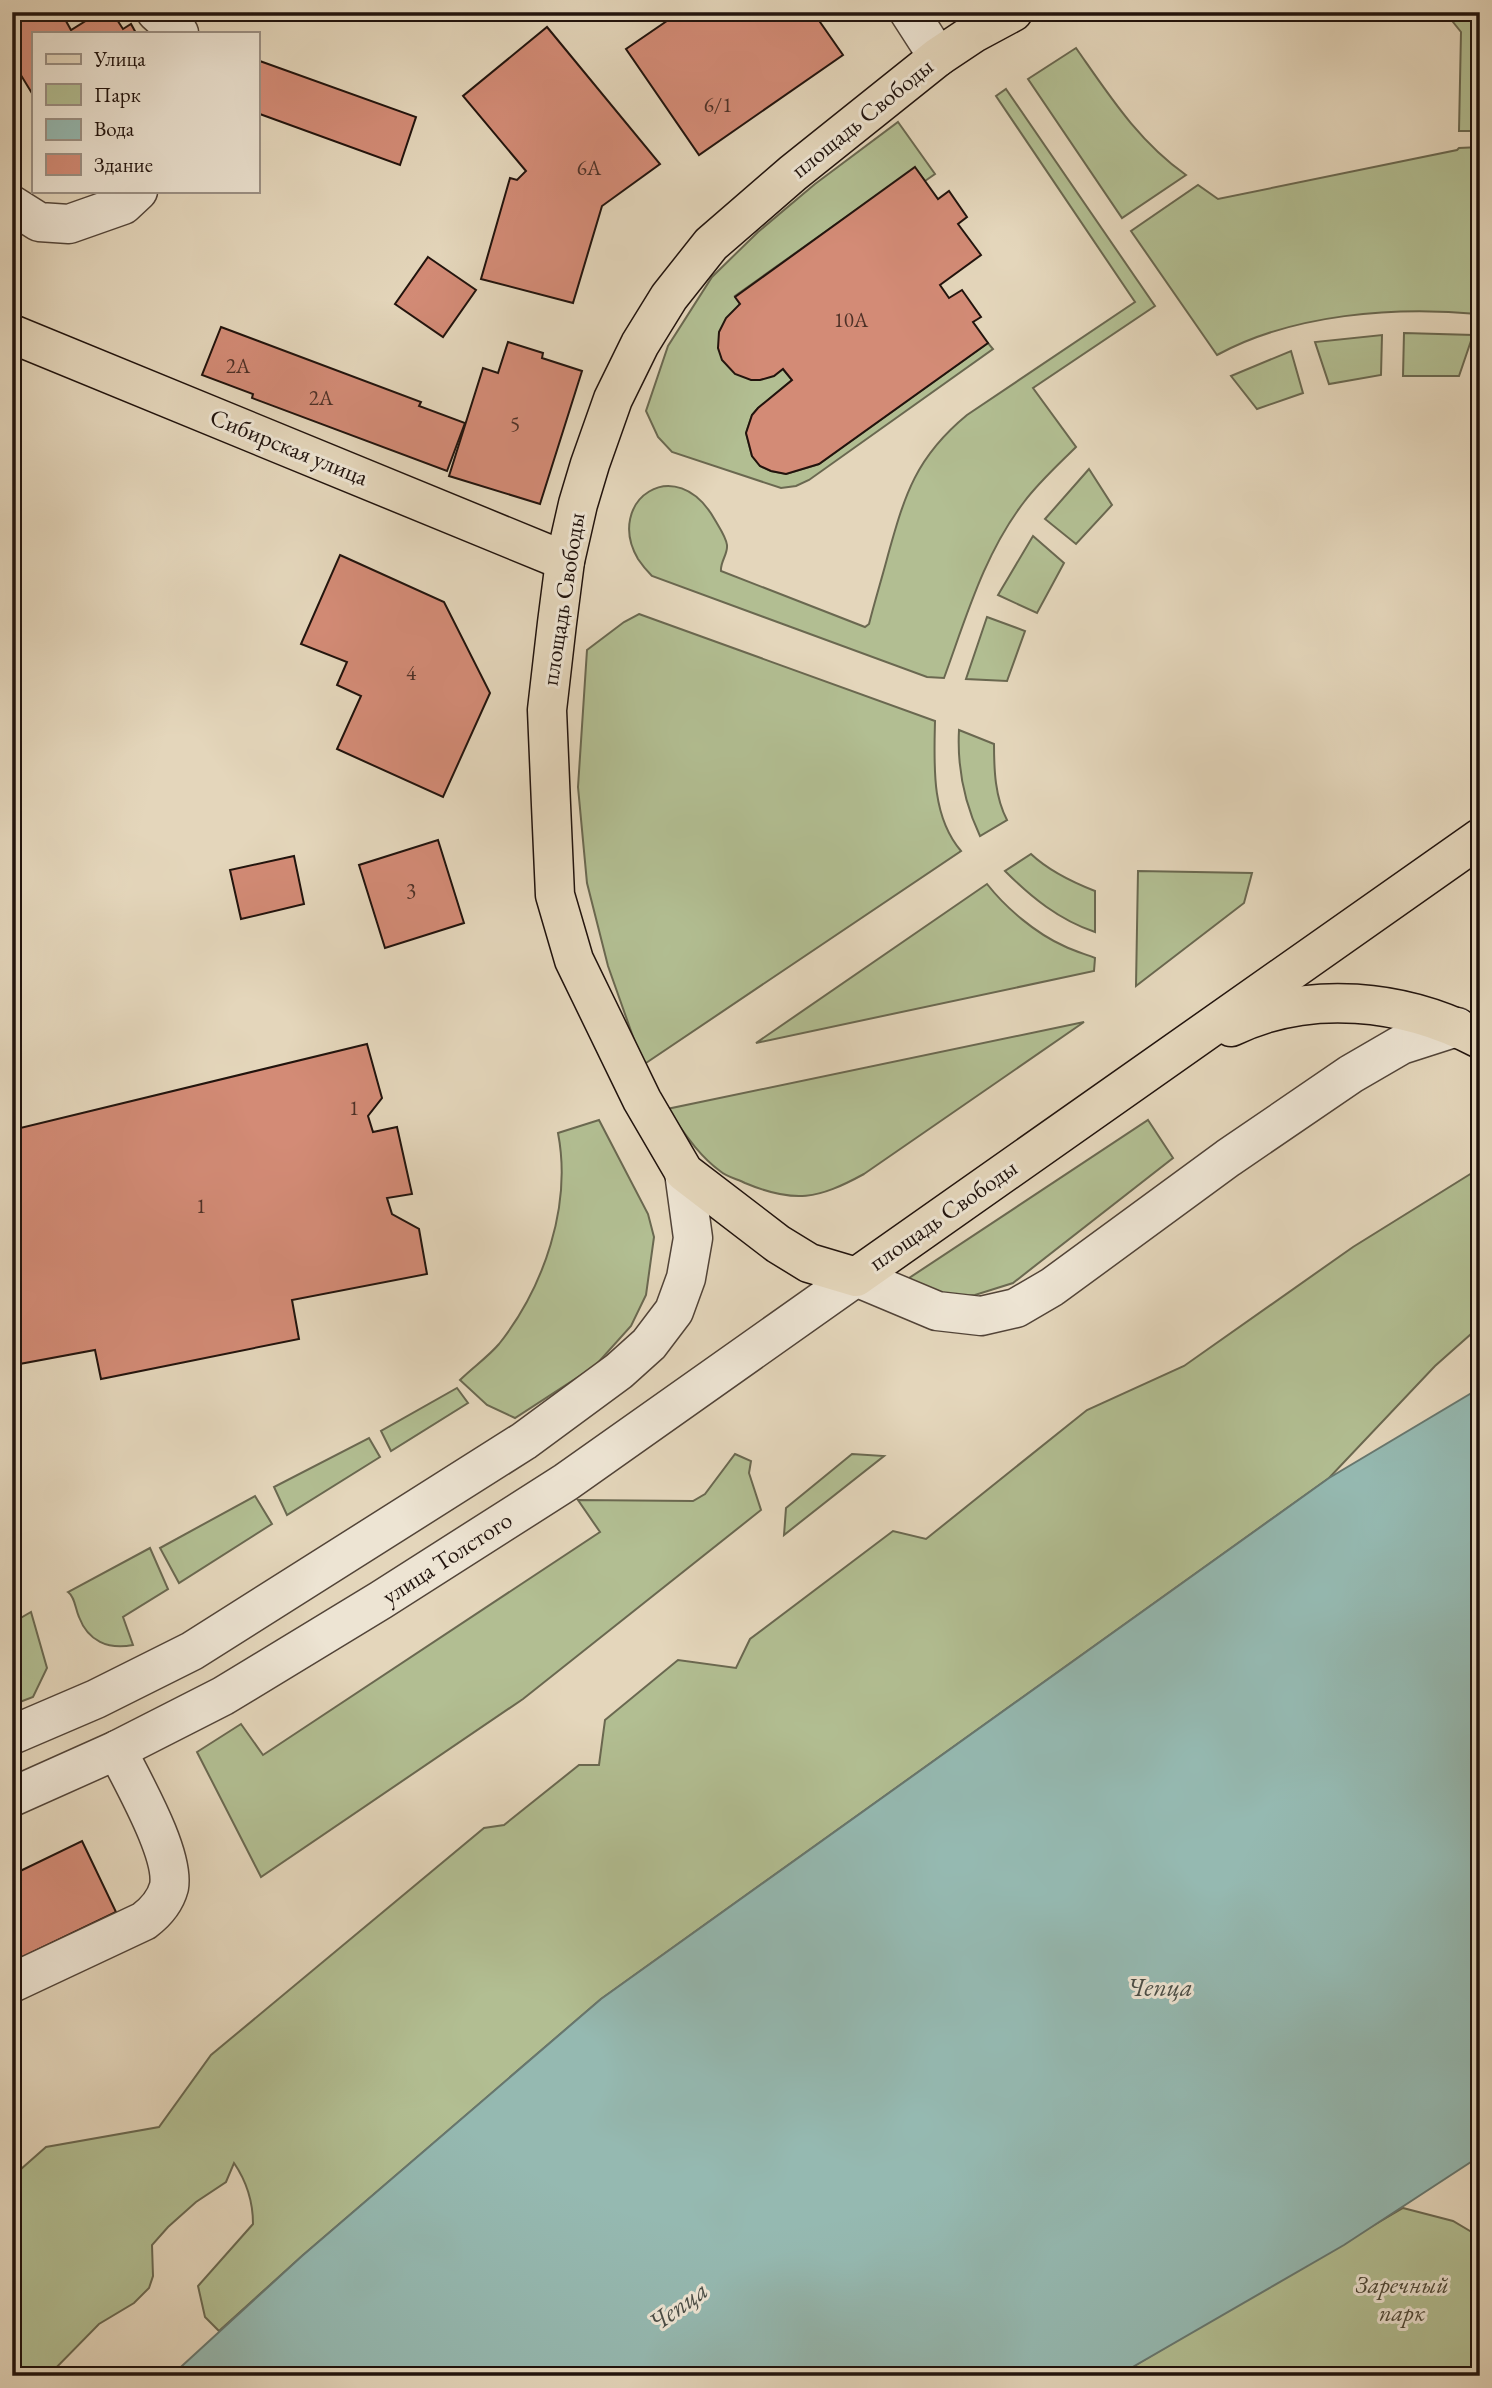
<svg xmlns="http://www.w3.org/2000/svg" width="1492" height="2388" font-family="'EB Garamond',serif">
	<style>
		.green { fill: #b2be92; stroke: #6a6850; stroke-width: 2 }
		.water { fill: #95b9b1; stroke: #67776f; stroke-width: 2 }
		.building { fill: #d38b76; stroke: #21130d; stroke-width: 2 }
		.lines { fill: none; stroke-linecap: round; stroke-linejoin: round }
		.minor-casing { stroke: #524438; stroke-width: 41 }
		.major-casing { stroke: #21130d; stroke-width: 41 }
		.minor { stroke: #ede4d3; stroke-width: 38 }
		.major { stroke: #e4d6bb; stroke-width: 38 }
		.labels { text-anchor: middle; stroke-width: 6; stroke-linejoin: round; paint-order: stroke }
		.number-label { font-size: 21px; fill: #4e3127 }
		.street-label { font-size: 24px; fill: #21130d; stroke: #ede4d3 }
		.park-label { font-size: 24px; font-style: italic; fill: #4c4635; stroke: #ede4d3 }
		.water-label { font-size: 26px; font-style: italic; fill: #4a4d46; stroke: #ede4d3 }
	</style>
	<rect width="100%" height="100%" fill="#e4d6bb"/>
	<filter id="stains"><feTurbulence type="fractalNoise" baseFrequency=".00286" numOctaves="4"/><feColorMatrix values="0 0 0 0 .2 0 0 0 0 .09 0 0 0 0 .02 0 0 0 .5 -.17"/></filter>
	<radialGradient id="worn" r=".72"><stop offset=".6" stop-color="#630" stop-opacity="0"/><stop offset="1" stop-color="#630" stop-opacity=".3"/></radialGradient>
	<g class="green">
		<polygon points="1445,12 1480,12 1480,131 1459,131 1461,32"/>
		<path d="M1076,48c33,47 62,93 110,127l-64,43 -94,-139z"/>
		<path d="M1006,89l149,217 -122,82 43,59c-17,17 -37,35 -52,55 -40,52 -58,116 -80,176l-17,-1 -275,-101c-5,-5 -10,-11 -14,-17 -34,-58 38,-109 77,-39 4,7 11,17 12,25 1,9 -7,17 -6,26l144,56 4,-3c6,-24 13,-46 19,-69 17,-61 28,-98 79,-140l168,-113 -139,-206z"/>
		<path d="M898,122l37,52 -10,7 -10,-13 -180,128 5,8 -18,55c23,26 31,20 61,10l9,11 -34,28 -6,7 -6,18 6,23 8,10 11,5 15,3 33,-10 169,-121 5,6 -184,131 -13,6 -15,2 -109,-36 -14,-15 -12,-26 22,-65 44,-69 46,-45 57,-48z"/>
		<path d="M1480,147l-2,167c-83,-8 -186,0 -261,41l-86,-124 67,-46 20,14 239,-49 2,-2z"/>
		<polygon points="1404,333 1473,335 1459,376 1403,376"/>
		<polygon points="1382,335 1381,375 1329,384 1315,342"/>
		<polygon points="1291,351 1303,393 1257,409 1231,376"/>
		<polygon points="1089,469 1112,505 1076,544 1045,519"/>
		<polygon points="1033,536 1064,563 1037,613 998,595"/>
		<path d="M639,614l296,107c-1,44 -4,95 26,130l-318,214 -35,-99 -21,-83 -9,-96 9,-137 37,-28z"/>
		<polygon points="987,617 1025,631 1007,681 966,679"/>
		<path d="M959,730l35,14c0,26 1,53 13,76l-27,16c-16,-34 -23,-68 -21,-106z"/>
		<path d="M1031,854c18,17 41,28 64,37v41c-36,-12 -64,-35 -90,-61z"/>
		<polygon points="1138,871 1252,873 1244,903 1136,986"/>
		<path d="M987,884c19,24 48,49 77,62 10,5 21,8 31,12l-1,13 -338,72z"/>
		<path d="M1084,1022l-220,152c-46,25 -69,30 -119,9 -8,-4 -18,-6 -25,-12 -22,-16 -37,-40 -53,-62z"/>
		<path d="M599,1120l49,94 6,23 -8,58 -15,31 -36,40 -80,52 -28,-13 -27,-25c12,-12 28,-23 39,-36 45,-57 73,-138 59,-211z"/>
		<polygon points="1148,1120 1173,1158 1013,1283 975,1295 955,1297 897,1286"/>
		<path d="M1480,1168v158l-45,40 -106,112 -728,521 -299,257 -83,75 -14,-14 -7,-31 55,-62c0,-23 -6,-42 -19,-61l-8,19 -30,20 -28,25 -16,18 1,31 -4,12 -15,15 -35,21 -51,52h-36v-199l34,-30 113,-20 52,-72 273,-227 20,-3 75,-60h20l6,-45 73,-60 58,8 14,-29 143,-108 33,8 161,-129 97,-44 169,-119z"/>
		<polygon points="457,1388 468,1403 391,1451 381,1431"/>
		<polygon points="369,1438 380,1457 287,1515 274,1487"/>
		<polygon points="735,1454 751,1461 749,1473 761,1510 523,1699 261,1877 197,1752 241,1724 263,1755 600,1532 578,1500 693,1501 705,1494"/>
		<polygon points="852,1454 884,1456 784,1535 786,1508"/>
		<polygon points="255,1496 272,1524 179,1583 160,1548"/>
		<path d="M150,1548l18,41 -45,28 10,28c-25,5 -45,-4 -54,-28 -4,-9 -4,-20 -11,-25z"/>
		<polygon points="31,1612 47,1668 33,1697 12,1705 12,1623"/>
		<polygon points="1403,2208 1453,2221 1480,2237 1480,2376 1117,2376"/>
	</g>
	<polygon class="water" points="1480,1388 1480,2156 1344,2245 1117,2376 171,2376 302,2256 601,1999 1329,1478"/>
	<g class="building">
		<polygon points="12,12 61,12 71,30 100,12 112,12 123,29 131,24 136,33 33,33 33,95 16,67 12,69"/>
		<polygon points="680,12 813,12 843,55 699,155 626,49"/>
		<polygon points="547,27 660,164 602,206 573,303 481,279 510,178 517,180 526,171 463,96"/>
		<polygon points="257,60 416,117 400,165 257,113"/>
		<polygon points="915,167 938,199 949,191 967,217 958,224 981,255 940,285 949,298 962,290 981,317 973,322 988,343 819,464 786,474 771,471 760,466 752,456 746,433 752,415 758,408 792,380 783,369 774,376 760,380 751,380 735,374 722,360 718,348 719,332 726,318 740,304 735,297"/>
		<polygon points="428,257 476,290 443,337 395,304"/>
		<polygon points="221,327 421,402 419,406 465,423 447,471 252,398 253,394 202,375"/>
		<polygon points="508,342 543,353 542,358 582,371 540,504 449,476 483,368 498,373"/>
		<polygon points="340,555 444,602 490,693 443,797 337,749 361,696 337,685 347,662 301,644"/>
		<polygon points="438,840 464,923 385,948 359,865"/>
		<polygon points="294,856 304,904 241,919 230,870"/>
		<polygon points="367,1044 382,1098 368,1116 373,1132 397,1127 412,1194 387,1198 392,1214 419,1229 427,1274 292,1300 299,1339 101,1379 95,1350 14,1365 12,1356 12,1130"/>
		<polygon points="82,1841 116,1912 12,1962 12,1875"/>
	</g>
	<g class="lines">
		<defs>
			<g id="minor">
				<polyline points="156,12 179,33"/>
				<polyline points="909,12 938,57"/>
				<polyline points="12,205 39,222 69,224 123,205 138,191"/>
				<polyline points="12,1735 96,1699 192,1651 524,1441 619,1371 649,1344 674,1311 686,1278 693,1238 684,1172"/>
				<polyline points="12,1797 117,1750 223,1696 381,1600 566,1482 856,1277 937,1311 981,1316 1016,1308 1052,1287 1228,1158 1351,1074 1401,1045 1457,1027"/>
				<path d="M12,1983l132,-62c12,-9 21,-19 25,-34 6,-33 -37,-106 -52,-137"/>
			</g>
			<g id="major">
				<polyline points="1013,12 974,33 938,57 793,173 711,244 669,297 640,344 613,399 590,464 578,504 565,561 557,623 547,710 551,805 555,895 574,960 642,1100 684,1172 778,1244 809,1263 856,1277 1480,838"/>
				<polyline points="12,334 565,561"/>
				<path d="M1231,1027c78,-38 173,-28 249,12"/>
			</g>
		</defs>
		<use href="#minor" class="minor-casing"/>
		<use href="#major" class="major-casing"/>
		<use href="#minor" class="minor"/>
		<use href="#major" class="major"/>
	</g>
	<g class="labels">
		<g class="number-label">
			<text x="718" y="112">6/1</text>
			<text x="589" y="175">6А</text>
			<text x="851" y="327">10А</text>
			<text x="238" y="373">2А</text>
			<text x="321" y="405">2А</text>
			<text x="515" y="431">5</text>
			<text x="411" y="680">4</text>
			<text x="411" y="898">3</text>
			<text x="354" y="1115">1</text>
			<text x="201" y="1213">1</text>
		</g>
		<g class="street-label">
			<text transform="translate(862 118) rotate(-39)" y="8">площадь Свободы</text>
			<text transform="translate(289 447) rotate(22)" y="8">Сибирская улица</text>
			<text transform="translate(563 599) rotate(-81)" y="8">площадь Свободы</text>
			<text transform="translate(943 1215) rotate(-35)" y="8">площадь Свободы</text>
			<text transform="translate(447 1558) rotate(-33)" y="8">улица Толстого</text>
		</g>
		<g class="park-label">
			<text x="1402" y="2293">Заречный<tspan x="1402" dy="28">парк</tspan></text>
		</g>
		<g class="water-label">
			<text x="1160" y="1996">Чепца</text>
			<text transform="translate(678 2306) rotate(-36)" y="9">Чепца</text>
		</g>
	</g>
	<rect width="1492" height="2388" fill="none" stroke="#e4d6bb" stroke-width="42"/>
	<rect x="14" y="14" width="1464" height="2360" fill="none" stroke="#21130d" stroke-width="3.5"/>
	<rect x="21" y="21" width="1450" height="2346" fill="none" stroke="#21130d" stroke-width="2"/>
	<rect x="32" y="32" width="228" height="161" fill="#ede4d3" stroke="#9b9084" stroke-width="2"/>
	<rect x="46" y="54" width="35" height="10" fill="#e4d6bb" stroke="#9b9084" stroke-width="2"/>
	<text x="94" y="66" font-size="21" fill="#21130d">Улица</text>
	<rect x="46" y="84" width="35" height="21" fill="#b2be92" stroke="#9b9084" stroke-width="2"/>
	<text x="94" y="102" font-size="21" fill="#21130d">Парк</text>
	<rect x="46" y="119" width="35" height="21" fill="#95b9b1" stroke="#9b9084" stroke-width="2"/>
	<text x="94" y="136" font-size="21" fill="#21130d">Вода</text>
	<rect x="46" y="154" width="35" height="21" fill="#d38b76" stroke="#9b9084" stroke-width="2"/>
	<text x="94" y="172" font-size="21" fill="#21130d">Здание</text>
	<rect width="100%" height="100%" filter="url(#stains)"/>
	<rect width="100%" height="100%" fill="url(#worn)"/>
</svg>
